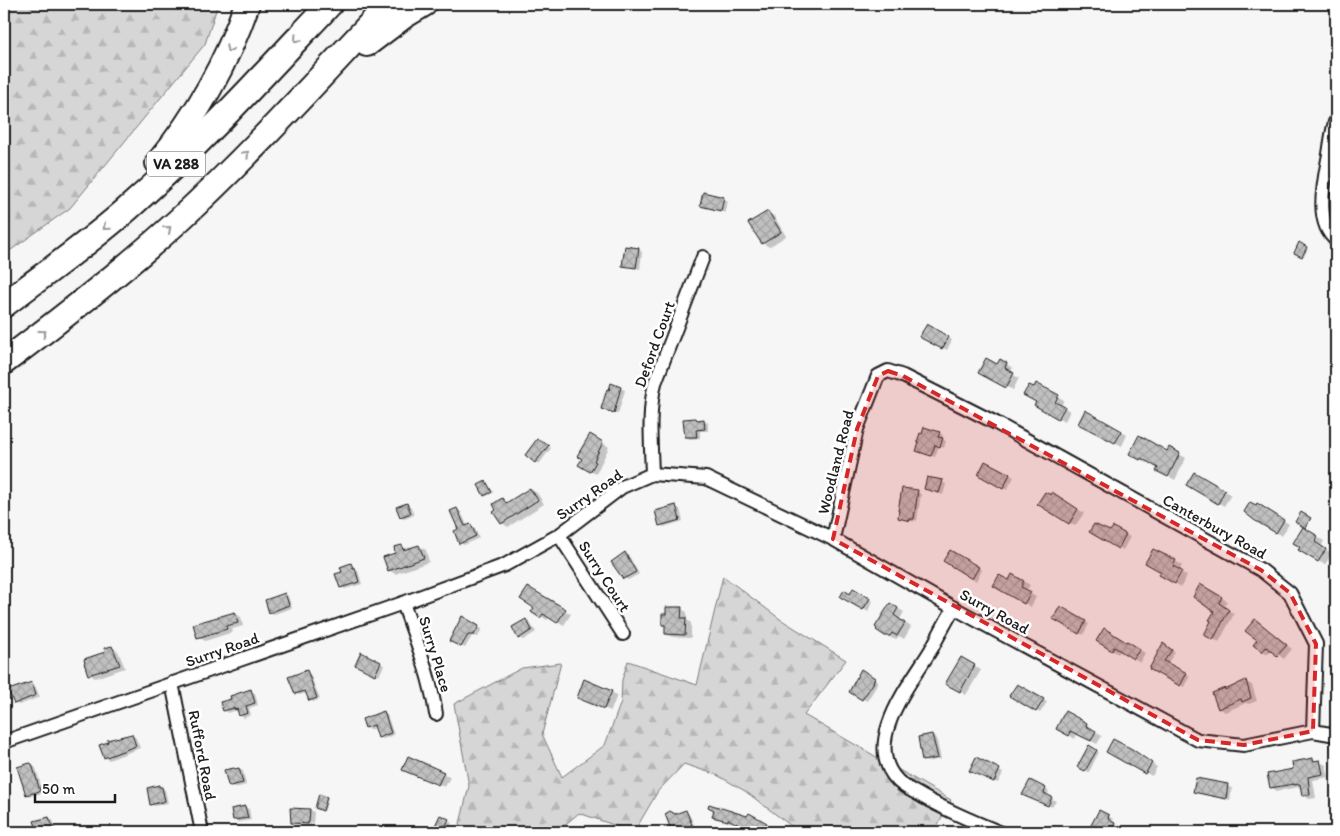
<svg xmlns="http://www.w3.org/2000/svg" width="1340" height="836" font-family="Itim,sans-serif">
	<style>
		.forest { fill: url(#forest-firs); stroke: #797979 }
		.shadow { fill: #0003 }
		.building { fill: url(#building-cross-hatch); stroke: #1c1c1c }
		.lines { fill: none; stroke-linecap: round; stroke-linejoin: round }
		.minor-casing { stroke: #1c1c1c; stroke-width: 16 }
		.motorway-casing { stroke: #1c1c1c; stroke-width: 28 }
		.minor { stroke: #fff; stroke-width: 12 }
		.motorway { stroke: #fff; stroke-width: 24 }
		.oneway { stroke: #999 }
		.marked { fill: #d62828; fill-opacity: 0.2; stroke: #d62828; stroke-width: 4; stroke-dasharray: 10 6; stroke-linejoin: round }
		.labels { text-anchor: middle; stroke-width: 5; stroke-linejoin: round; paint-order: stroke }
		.shield { fill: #fff; stroke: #606060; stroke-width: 1 }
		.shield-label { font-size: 15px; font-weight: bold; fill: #1c1c1c }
		.street-label { font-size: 16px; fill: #1c1c1c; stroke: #fff }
	</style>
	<defs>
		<pattern id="forest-firs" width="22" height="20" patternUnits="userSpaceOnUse" patternTransform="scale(1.25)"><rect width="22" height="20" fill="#d6d6d6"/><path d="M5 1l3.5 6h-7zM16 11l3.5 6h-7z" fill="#b7b7b7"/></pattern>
		<pattern id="building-cross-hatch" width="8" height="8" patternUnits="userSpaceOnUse" patternTransform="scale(1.25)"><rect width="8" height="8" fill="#c0c0c0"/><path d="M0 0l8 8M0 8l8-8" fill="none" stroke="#a4a4a4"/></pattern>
	</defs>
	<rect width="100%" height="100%" fill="#f6f6f6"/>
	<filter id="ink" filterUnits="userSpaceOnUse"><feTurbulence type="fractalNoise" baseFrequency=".02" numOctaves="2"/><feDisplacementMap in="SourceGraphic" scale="10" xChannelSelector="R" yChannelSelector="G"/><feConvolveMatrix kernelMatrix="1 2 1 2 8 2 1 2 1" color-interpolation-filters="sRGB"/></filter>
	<g filter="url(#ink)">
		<g class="forest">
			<polygon points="4,4 218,4 205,44 70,208 4,255"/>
			<polygon points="723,576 780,619 846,660 804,715 951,800 934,832 799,832 745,791 717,775 684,764 658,791 634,832 579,813 556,832 458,832 469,786 454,704 522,668 561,663 542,734 562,777 605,745 621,702 622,680 628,661 697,685"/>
		</g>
		<g class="shadow">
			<polygon points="704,194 728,201 725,213 701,206"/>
			<polygon points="768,212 774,216 786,236 769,247 763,243"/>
			<polygon points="1300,244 1308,249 1304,256 1296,252"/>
			<polygon points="638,249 642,252 640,269 623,265"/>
			<polygon points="927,325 952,340 947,350 921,336"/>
			<polygon points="1001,361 1013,368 1010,373 1019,378 1013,390 980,372 998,366"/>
			<polygon points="612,385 625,390 618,414 607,410"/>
			<polygon points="1037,385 1064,400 1061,406 1070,411 1065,421 1036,405 1037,402 1035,389"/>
			<polygon points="1085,412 1127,435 1122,446 1079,423"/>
			<polygon points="704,420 708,423 708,431 700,431 700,438 690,439 686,437"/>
			<polygon points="939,433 943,435 942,439 946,441 944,448 939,446 935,457 922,453"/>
			<polygon points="591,436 609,447 596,474 580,465"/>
			<polygon points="537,441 551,448 539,464 527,455"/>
			<polygon points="1170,449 1186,458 1175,480 1158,470 1160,467 1148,460 1147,463 1130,454 1168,452"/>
			<polygon points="986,462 1014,477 1007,490 979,474"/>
			<polygon points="1195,473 1231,495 1224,506 1188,484"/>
			<polygon points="486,482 493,493 486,496 485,495"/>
			<polygon points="942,482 946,484 943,495 925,489"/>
			<polygon points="530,489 537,493 544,504 508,527 502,523 502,500 508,503"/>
			<polygon points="917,492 921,494 917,521 914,520 914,522 899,518"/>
			<polygon points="1053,494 1084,513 1075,526 1039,503"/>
			<polygon points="407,505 411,507 414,515 405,519 401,517"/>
			<polygon points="1257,505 1289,524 1282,536 1255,519"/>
			<polygon points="676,507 680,509 683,521 664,527 660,525"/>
			<polygon points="457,509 461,512 468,527 471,525 475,528 479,538 464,545 460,543"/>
			<polygon points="1113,528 1130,537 1123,550 1091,532 1111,533"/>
			<polygon points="1303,529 1324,541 1321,547 1332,553 1325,565 1300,550"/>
			<polygon points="401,546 408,550 419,546 426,550 429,562 395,574 389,570"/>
			<polygon points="950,552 982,570 976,581 959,570"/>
			<polygon points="625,554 629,556 639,574 628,580 624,578"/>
			<polygon points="1165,555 1182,565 1174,583"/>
			<polygon points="351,564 358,571 362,584 345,589 341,587 343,573"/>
			<polygon points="1182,573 1187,576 1181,587 1176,584"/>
			<polygon points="1013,575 1030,585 1026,591 1036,597 1031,607 994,586 1010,582"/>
			<polygon points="1201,586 1227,601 1224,607 1234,614 1219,642 1211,638 1216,611"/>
			<polygon points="528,589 571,614 564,625 549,617 547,620 533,611 536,607"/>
			<polygon points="854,590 873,601 868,611 841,597 851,595"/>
			<polygon points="284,594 288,596 292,608 274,614 270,612"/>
			<polygon points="890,604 904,612 900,619 911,627 904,639 899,636 896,639 893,639 878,630"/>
			<polygon points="1061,608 1089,624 1083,635 1054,619"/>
			<polygon points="681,609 687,612 687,620 691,623 691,638 672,637 666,634 666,626 664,625"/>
			<polygon points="235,613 241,617 243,626 232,629 233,632 205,641 199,637"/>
			<polygon points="462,617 482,629 478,637 472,636 465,648 451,641"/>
			<polygon points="1255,620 1292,649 1284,659 1272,650 1268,654 1262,651"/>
			<polygon points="526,621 530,623 536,632 523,640 519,638"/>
			<polygon points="1097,641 1128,642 1145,653 1140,662 1121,650 1118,654"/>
			<polygon points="1164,645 1175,652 1167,664 1190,676 1184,687 1150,668"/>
			<polygon points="112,647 118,651 125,668 95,678 89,674"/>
			<polygon points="362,654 384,665 379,676 361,667"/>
			<polygon points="961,659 981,670 966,695 947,683"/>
			<polygon points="861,671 878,681 876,685 877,685 867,701 850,691"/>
			<polygon points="307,672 310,674 320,699 313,702 310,700 307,693 299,695 296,693"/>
			<polygon points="1246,682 1252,685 1257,701 1249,704 1246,703 1225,712 1219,708 1224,689 1226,690"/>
			<polygon points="32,684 35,686 40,697 19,705 15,703"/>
			<polygon points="1017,686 1047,702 1040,713 1011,696"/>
			<polygon points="251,691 255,693 258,705 249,708 251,715 244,718 240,715 237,710 228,713 225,711 222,703"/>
			<polygon points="611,692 617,695 611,711 584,701"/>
			<polygon points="383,713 387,715 394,735 383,739 379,737 376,728 370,730 366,727"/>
			<polygon points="1066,713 1093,728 1092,730 1102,736 1097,744 1077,734 1075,739 1058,728"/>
			<polygon points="132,735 136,738 140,748 109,760 105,757"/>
			<polygon points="932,735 936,737 941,759 927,762 923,760"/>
			<polygon points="1114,741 1157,767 1152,776 1107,752"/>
			<polygon points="1090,747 1099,752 1089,772 1082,769"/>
			<polygon points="409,758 450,777 445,787 403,770"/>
			<polygon points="976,759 1003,773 998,783 974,773"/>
			<polygon points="1313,759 1326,765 1329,777 1313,780 1316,798 1309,799 1303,795 1302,788 1299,787 1277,791 1271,787 1294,770"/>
			<polygon points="30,764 36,768 43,793 31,796 27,794"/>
			<polygon points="239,769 243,771 246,785 235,788 229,784"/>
			<polygon points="1197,779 1232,788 1230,800 1195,792"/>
			<polygon points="1030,782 1049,791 1047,796 1056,801 1052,807 1024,794"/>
			<polygon points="158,786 165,790 168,803 155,806 151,804"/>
			<polygon points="320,796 328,799 324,811 317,808"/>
			<polygon points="245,807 249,809 251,820 238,822 234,820"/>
			<polygon points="291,809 310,810 314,812 313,823 311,823 311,825 296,824 292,822"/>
			<polygon points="1099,811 1113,819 1111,822 1118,827 1116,832 1102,832 1091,826"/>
			<polygon points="685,812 689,814 695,827 682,832 673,832 666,815 675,815"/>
			<polygon points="750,815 770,826 766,832 754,832 732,820 732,823 713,816 748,818"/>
			<polygon points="440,817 452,823 448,832 434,832"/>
			<polygon points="49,818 53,820 57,832 39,832 36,822"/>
			<polygon points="574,826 578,828 582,832 569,832 568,831"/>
			<polygon points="167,827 171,830 171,832 156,832 156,830"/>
			<polygon points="342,829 346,832 336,832"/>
		</g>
		<g class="building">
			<polygon points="703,192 724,197 721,211 700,206"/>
			<polygon points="768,211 781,232 762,244 748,223"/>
			<polygon points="1299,242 1307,247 1302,257 1294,253"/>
			<polygon points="625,246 639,248 636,268 622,266"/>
			<polygon points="927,324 949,337 942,349 919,337"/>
			<polygon points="986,358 997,364 1000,359 1007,363 1005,368 1014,373 1006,388 978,373"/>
			<polygon points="611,383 621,387 614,413 601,409 607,389 609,390"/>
			<polygon points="1036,383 1059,395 1055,402 1065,407 1058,419 1034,405 1036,402 1023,395 1029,385 1034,387"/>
			<polygon points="1085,410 1122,431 1115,443 1078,424"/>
			<polygon points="696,418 697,420 704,419 705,429 696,430 697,437 685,437 683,419"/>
			<polygon points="924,427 940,432 938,437 943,438 940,447 935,445 931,456 916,451 919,443 917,442 920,433 922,434"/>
			<polygon points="590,434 603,442 594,461 596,462 590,472 578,465 582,459 577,456"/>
			<polygon points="1139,435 1167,451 1169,447 1180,453 1168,477 1156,471 1158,468 1141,458 1140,460 1129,454"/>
			<polygon points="537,439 549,445 535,463 525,455"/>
			<polygon points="985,461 1010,474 1003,489 978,475"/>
			<polygon points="1194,472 1225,490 1218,504 1186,485"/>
			<polygon points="927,477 943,480 939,493 924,489"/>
			<polygon points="486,481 492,492 484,496 478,485"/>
			<polygon points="530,488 538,500 501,524 493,512 496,510 493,504 502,498 506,503"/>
			<polygon points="902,488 918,490 914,519 910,519 910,521 898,518 899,511 898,511"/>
			<polygon points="1045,492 1051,495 1052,492 1078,509 1069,524 1037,504"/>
			<polygon points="1250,502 1256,505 1257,503 1284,520 1276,533 1254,520 1244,512"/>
			<polygon points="407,503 411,513 400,517 396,507"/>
			<polygon points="676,505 680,520 659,526 655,511"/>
			<polygon points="457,508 465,526 471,524 476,536 459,544 454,531 458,529 450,511"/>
			<polygon points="1301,512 1311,518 1305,528 1295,522"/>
			<polygon points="1094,524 1110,531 1113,527 1126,534 1118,549 1089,532"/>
			<polygon points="1303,527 1318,536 1315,542 1326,549 1318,562 1298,550 1300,547 1293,543"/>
			<polygon points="402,545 403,550 419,545 424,558 388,571 383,557 395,553 394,547"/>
			<polygon points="1153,549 1176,560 1173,566 1182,571 1175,584 1159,575 1161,572 1145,563"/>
			<polygon points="950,550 979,567 972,579 943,561"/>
			<polygon points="625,552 636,572 623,579 611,562"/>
			<polygon points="351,563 353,568 355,568 359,582 340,588 335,574 342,572 340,567"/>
			<polygon points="1012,574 1024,581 1021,587 1031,592 1024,604 993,586 999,575 1009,580"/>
			<polygon points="1200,584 1222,597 1219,603 1229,610 1213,640 1204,635 1211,621 1209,620 1214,612 1193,597"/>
			<polygon points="528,587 566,609 557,623 543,614 540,618 531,612 534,608 520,599"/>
			<polygon points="853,588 870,598 863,610 840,597 844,590 850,594"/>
			<polygon points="285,593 289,605 269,613 265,600"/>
			<polygon points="890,603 898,608 894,615 905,623 897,636 892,633 890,636 885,636 876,630 877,629 875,627"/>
			<polygon points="1060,606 1086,621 1079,634 1053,619"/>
			<polygon points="666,607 682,607 681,618 686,618 685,635 665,634 665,625 662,625 662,614 666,614"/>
			<polygon points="235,612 238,623 226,626 227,629 197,638 193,624"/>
			<polygon points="462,616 479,626 474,635 468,635 461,647 449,641"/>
			<polygon points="526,619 532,630 518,639 512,627"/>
			<polygon points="1255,619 1287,645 1277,656 1266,647 1262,652 1253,645 1257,640 1245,631"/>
			<polygon points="1104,628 1126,642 1127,641 1140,649 1133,659 1114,647 1112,651 1096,641"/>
			<polygon points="1163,643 1172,650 1164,661 1187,673 1180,686 1149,669"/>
			<polygon points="112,646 120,665 88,675 84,663 85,663 84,659 105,652 104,648"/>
			<polygon points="361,652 381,662 375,675 355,665"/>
			<polygon points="961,657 975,665 960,692 945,684"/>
			<polygon points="861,669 875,678 873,682 874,682 862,700 849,692"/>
			<polygon points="307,670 317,698 309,701 305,691 295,694 288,677"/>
			<polygon points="584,679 612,691 604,709 577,698"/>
			<polygon points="1246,680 1251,698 1242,702 1241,699 1218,709 1212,693 1225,688 1225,690"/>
			<polygon points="32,682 36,695 14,704 8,690"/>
			<polygon points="1017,684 1044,699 1036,712 1009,696"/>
			<polygon points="251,689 255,703 246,706 248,713 239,716 237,709 235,710 234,708 223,711 220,702 231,699 230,696"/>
			<polygon points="384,711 391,733 378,738 374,725 365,728 362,719"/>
			<polygon points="1065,711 1087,723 1086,726 1096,731 1091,741 1070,731 1069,736 1056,729"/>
			<polygon points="132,734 136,746 104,758 99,745 108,742 107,740"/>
			<polygon points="932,734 938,758 922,761 918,737"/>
			<polygon points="1113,739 1132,749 1152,763 1145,774 1106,752"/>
			<polygon points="1089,745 1097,750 1085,771 1077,767"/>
			<polygon points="408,756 444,772 438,785 402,770"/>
			<polygon points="976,757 1000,769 994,782 969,771"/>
			<polygon points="1313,758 1313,761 1320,760 1323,774 1308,777 1310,795 1302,796 1300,784 1294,785 1294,784 1270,788 1267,774 1293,769 1292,762"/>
			<polygon points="30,763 32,764 40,791 26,795 17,767"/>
			<polygon points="234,768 235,769 239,768 243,783 230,786 228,785 224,770"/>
			<polygon points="1196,778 1228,784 1226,799 1193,792"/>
			<polygon points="1030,780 1046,788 1044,793 1052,797 1048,806 1022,795"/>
			<polygon points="159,785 159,787 162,787 165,801 150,805 147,788"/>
			<polygon points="319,794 327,797 323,811 315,808"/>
			<polygon points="709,804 747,816 749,813 767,823 761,832 752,832 728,819 728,821 712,817 714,810 708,807"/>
			<polygon points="245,806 248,818 233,820 231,809"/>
			<polygon points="290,808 310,809 309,822 308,822 308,824 291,823"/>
			<polygon points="686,810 692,825 672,832 665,814 670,811 675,814"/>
			<polygon points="1099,810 1109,815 1108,819 1115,823 1111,832 1100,832 1090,827"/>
			<polygon points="440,815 449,819 443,832 432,832"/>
			<polygon points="49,817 55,832 38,832 34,821"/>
		</g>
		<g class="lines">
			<defs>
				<g id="minor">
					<path d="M1336,119c-4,11 -5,23 -7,35 -4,24 -16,68 7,86"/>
					<path d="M652,474c-1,-31 -4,-61 3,-91l48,-126"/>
					<polyline points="559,535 623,634"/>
					<polyline points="833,539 857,429 878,376 888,371 903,376 996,423 1261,570 1290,593 1316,644 1313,731"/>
					<path d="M403,603c13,37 27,72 33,111"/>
					<path d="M954,608c-8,13 -15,27 -22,40 -20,34 -72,95 -34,133 7,7 17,11 25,16 25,14 51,25 76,35"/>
					<polyline points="172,683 202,832"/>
					<polyline points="4,742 403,603 505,565 559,535 622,487 652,474 706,478 833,539 954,608 1198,740 1244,745 1313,731 1336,735"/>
				</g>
				<g id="motorway">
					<polyline points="367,44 404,16 424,4"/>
					<path d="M158,163c39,-47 69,-101 89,-159"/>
					<path d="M4,305c43,-33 88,-64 129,-101 70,-62 133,-132 197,-200"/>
					<path d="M4,362c60,-45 119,-91 174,-141 74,-68 142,-144 211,-217"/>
				</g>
			</defs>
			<use href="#minor" class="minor-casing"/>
			<use href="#motorway" class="motorway-casing"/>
			<use href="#minor" class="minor"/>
			<use href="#motorway" class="motorway"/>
		</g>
		<defs><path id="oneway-chevron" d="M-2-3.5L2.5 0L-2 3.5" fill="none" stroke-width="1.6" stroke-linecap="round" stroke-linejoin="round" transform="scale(1.25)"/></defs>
		<g class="oneway">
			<use href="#oneway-chevron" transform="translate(297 39) rotate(133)"/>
			<use href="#oneway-chevron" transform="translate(229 49) rotate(115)"/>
			<use href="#oneway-chevron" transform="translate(246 154) rotate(-46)"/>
			<use href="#oneway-chevron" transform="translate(106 227) rotate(140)"/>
			<use href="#oneway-chevron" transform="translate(168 229) rotate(-41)"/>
			<use href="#oneway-chevron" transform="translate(43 333) rotate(-36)"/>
		</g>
	</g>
	<path class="marked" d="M888,371l15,5 358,194 29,23 26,51 -3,87 -69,14 -46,-5 -365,-201 24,-110 21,-53z"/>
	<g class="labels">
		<rect class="shield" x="147" y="151.5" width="58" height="25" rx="4"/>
		<g class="shield-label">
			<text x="176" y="169">VA 288</text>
		</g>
		<g class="street-label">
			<text transform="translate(654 344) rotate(-70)" y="6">Deford Court</text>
			<text transform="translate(835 462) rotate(-76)" y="6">Woodland Road</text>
			<text transform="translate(589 494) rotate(-35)" y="6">Surry Road</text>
			<text transform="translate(1215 526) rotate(29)" y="6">Canterbury Road</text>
			<text transform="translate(605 576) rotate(57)" y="6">Surry Court</text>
			<text transform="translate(995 611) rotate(29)" y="6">Surry Road</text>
			<text transform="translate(222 649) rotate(-19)" y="6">Surry Road</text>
			<text transform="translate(436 654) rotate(73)" y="6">Surry Place</text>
			<text transform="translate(203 755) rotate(79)" y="6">Rufford Road</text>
		</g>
	</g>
	<rect width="1340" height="836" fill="none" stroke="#fff" stroke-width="20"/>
	<rect x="10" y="10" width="1320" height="816" fill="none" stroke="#1c1c1c" stroke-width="2" filter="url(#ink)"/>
	<path d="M35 794v8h80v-8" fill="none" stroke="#1c1c1c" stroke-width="2.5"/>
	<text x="42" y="794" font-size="15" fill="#1c1c1c" stroke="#ffffff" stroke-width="4" paint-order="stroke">50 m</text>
</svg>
